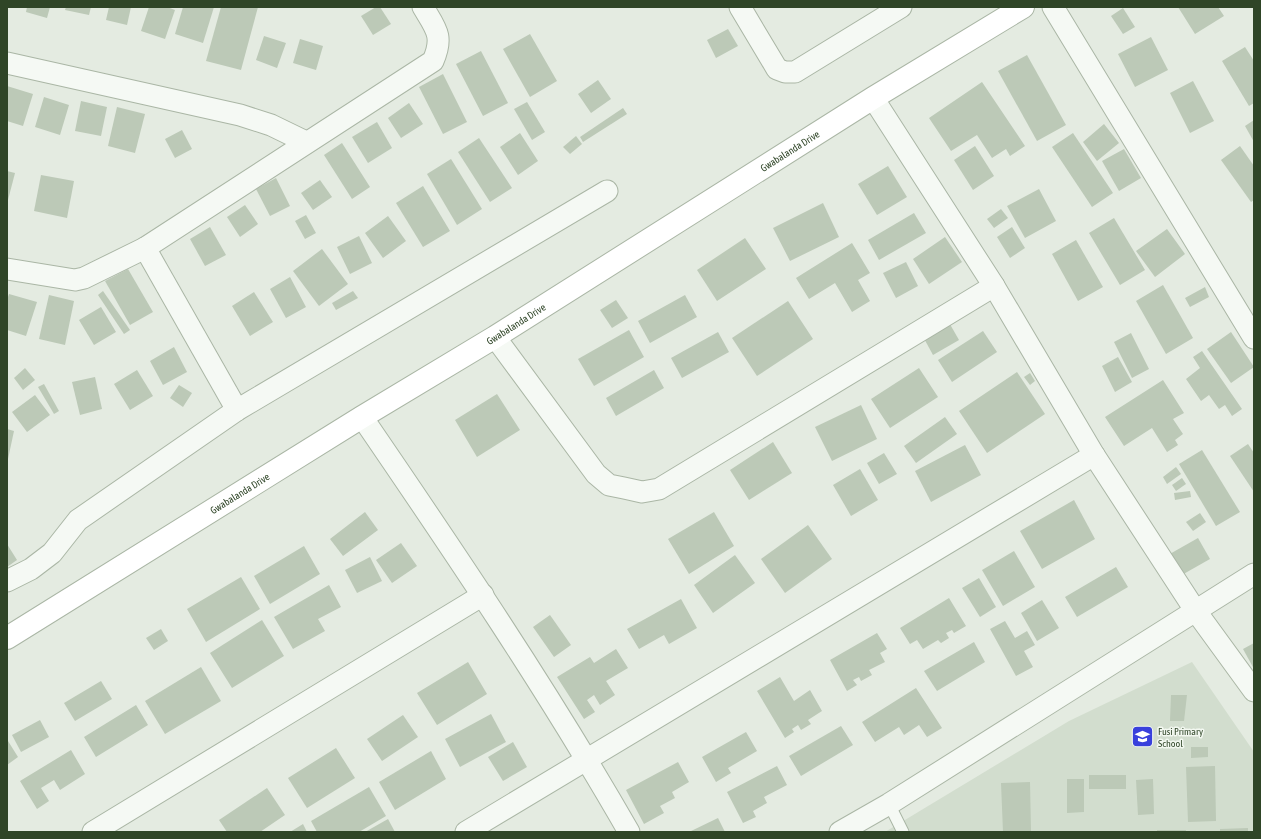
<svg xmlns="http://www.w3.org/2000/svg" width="1261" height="839" font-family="'Asap Condensed',sans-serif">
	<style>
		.built { fill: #d2ddce }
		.building { fill: #bcc9b7 }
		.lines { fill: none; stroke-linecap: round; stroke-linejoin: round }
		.lane-casing { stroke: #aab6a5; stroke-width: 13 }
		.street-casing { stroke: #aab6a5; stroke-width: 23 }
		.secondary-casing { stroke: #aab6a5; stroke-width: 24 }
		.lane { stroke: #f5f9f4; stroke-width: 11 }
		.street { stroke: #f5f9f4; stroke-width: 21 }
		.secondary { stroke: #fff; stroke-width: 22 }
		.labels { text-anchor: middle; stroke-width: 3; stroke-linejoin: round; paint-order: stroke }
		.street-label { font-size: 10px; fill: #2f4527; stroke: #f3f8f1 }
		.poi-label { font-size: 10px; fill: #2f4527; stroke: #f3f8f1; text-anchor: start }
	</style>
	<rect width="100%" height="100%" fill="#e4ebe1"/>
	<polygon class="built" points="1192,662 1254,752 1254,832 885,832 1069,721"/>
	<g class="building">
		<polygon points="27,7 50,7 47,18 26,12"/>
		<polygon points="66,7 91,7 89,15 65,10"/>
		<polygon points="109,7 131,7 127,25 106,20"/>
		<polygon points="149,7 167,7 175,10 165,39 141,31"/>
		<polygon points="183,7 214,7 203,43 175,34"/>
		<polygon points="221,7 258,7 241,70 206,61"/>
		<polygon points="376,7 380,7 391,24 373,35 361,16"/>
		<polygon points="1178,7 1218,7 1224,16 1195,34"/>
		<polygon points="1123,8 1135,27 1123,34 1111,16"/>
		<polygon points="728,29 738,46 716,58 707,40"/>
		<polygon points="530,34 557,81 530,97 503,49"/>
		<polygon points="264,36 286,43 277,68 256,60"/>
		<polygon points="1151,37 1168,70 1135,87 1118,54"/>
		<polygon points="300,39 323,46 316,70 293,63"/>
		<polygon points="1245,47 1254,61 1254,103 1249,106 1222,61"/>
		<polygon points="481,51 508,103 483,116 456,64"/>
		<polygon points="1027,55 1066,125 1037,141 998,71"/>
		<polygon points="443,74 467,122 443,134 419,87"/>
		<polygon points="598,80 611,99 591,113 578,94"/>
		<polygon points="1193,81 1214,121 1190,133 1170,93"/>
		<polygon points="982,82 1025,146 1010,156 1006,149 992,158 977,135 951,151 929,118"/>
		<polygon points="7,86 33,94 23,126 7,121"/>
		<polygon points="44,97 69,105 60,135 35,127"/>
		<polygon points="81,101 107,107 101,136 75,131"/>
		<polygon points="527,102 545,132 532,140 514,109"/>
		<polygon points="409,103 423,124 401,138 388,118"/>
		<polygon points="117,107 145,114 135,153 108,146"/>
		<polygon points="623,108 627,114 583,142 580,137"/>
		<polygon points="1254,120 1254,142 1245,126"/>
		<polygon points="377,122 392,148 368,163 352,137"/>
		<polygon points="1104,124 1119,143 1097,161 1083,142"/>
		<polygon points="182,130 192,149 175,158 165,139"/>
		<polygon points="520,133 538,161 518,175 500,147"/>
		<polygon points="1073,133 1113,193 1092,207 1052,147"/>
		<polygon points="576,136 582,144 570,154 563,147"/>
		<polygon points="479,138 512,188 490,202 458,152"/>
		<polygon points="342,143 370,187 352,199 324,155"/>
		<polygon points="975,146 994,176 973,190 954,160"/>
		<polygon points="1240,146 1254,166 1254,200 1251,202 1221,160"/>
		<polygon points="1124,149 1141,178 1119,191 1102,161"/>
		<polygon points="451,159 482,209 457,225 427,174"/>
		<polygon points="888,166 907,197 877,215 858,184"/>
		<polygon points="7,171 15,173 8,200 7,200"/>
		<polygon points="41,175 74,181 67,218 34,211"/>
		<polygon points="276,178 290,206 270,216 256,189"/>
		<polygon points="320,180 332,197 313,210 301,193"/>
		<polygon points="423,186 450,231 423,247 396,203"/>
		<polygon points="1039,189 1056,221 1025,238 1007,206"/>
		<polygon points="823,203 839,237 790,261 773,228"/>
		<polygon points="245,205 258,224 240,237 227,217"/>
		<polygon points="1001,209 1008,218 994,228 987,219"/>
		<polygon points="914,213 926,233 879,260 868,240"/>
		<polygon points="306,215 316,233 305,239 295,221"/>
		<polygon points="388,216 406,241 383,258 365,233"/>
		<polygon points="1114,218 1145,270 1120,285 1089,233"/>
		<polygon points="210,227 226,255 205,266 190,239"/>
		<polygon points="1012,227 1025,248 1010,258 997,237"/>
		<polygon points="1167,229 1185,254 1155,277 1136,251"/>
		<polygon points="359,236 372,263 350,274 337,247"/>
		<polygon points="945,237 962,262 929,284 913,259"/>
		<polygon points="745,238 766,269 717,301 697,270"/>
		<polygon points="1076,240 1103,287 1078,301 1052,254"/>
		<polygon points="852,243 870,273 858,280 870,301 852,312 835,283 809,299 796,278"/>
		<polygon points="322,249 348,284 319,306 293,271"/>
		<polygon points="906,262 918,286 896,298 883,273"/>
		<polygon points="128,269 153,312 130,325 105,281"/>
		<polygon points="290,277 306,307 286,318 270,289"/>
		<polygon points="1163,285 1193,338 1166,354 1136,301"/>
		<polygon points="1205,287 1209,297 1190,307 1185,298"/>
		<polygon points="103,291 130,330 124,334 98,295"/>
		<polygon points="353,291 358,298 336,310 332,303"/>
		<polygon points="254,292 273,322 250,336 232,306"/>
		<polygon points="9,294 37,302 26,336 7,330 7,300"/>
		<polygon points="49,295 74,301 65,345 39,339"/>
		<polygon points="685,295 697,317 650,343 638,321"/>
		<polygon points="616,300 628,318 612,328 600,310"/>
		<polygon points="788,301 813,339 757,376 732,338"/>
		<polygon points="101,307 116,332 94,345 79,320"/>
		<polygon points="947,319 959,340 933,355 921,333"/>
		<polygon points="629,330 644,357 594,386 578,359"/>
		<polygon points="983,331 997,352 952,382 938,360"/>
		<polygon points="718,332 729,352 682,378 671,358"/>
		<polygon points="1231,332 1254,367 1231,383 1207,349"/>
		<polygon points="1131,333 1149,369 1132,378 1114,342"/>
		<polygon points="174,347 187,372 163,385 150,361"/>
		<polygon points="1202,351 1242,409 1232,416 1225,405 1219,409 1209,395 1201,401 1186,379 1200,368 1193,357"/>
		<polygon points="1118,357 1132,382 1115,392 1102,366"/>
		<polygon points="25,368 35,380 23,390 14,378"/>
		<polygon points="919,368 938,397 890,428 871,399"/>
		<polygon points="137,370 153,396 130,410 114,384"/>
		<polygon points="654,370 664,388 616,416 606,398"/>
		<polygon points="1017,372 1045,414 987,453 959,411"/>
		<polygon points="1030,373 1035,381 1030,385 1024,377"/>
		<polygon points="95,377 102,409 80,415 72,382"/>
		<polygon points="1163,380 1184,413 1173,419 1183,434 1175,440 1178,445 1167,452 1152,428 1124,446 1105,417"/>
		<polygon points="44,384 59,411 54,414 38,387"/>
		<polygon points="179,385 192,393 183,407 170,398"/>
		<polygon points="497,394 520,430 477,457 455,420"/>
		<polygon points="35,395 50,415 27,432 12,412"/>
		<polygon points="861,405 877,439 832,461 815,427"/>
		<polygon points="945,417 957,434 916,463 904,446"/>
		<polygon points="7,429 14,431 8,459 7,459"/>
		<polygon points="773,442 792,473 749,500 730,470"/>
		<polygon points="1248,444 1254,453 1254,492 1230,456"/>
		<polygon points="965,445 981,475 931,502 915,471"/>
		<polygon points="1202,450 1240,512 1216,526 1179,464"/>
		<polygon points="884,453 897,474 879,484 867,463"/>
		<polygon points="1176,467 1181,474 1167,484 1163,477"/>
		<polygon points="860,469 878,500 851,516 833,485"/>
		<polygon points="1182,478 1186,484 1176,491 1172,485"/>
		<polygon points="1190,491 1191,497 1175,500 1174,493"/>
		<polygon points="1074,500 1095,539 1042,569 1020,531"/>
		<polygon points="365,512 378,530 343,556 330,539"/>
		<polygon points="714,512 734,546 689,574 668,539"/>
		<polygon points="1200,513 1206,522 1193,531 1186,522"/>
		<polygon points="808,525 832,559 785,593 761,559"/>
		<polygon points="1198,538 1210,559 1180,576 1168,555"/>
		<polygon points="401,543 417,566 392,583 376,560"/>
		<polygon points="7,544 17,560 7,567"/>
		<polygon points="304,546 320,574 270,604 254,576"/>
		<polygon points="1014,551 1035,587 1003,606 982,570"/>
		<polygon points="735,555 755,583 713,613 694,585"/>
		<polygon points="370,557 382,581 357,593 345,570"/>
		<polygon points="1116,567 1128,587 1077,617 1065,597"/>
		<polygon points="241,577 260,609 206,642 187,609"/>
		<polygon points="979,578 996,607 980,617 962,588"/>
		<polygon points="329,585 341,607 318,619 325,631 293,649 274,617"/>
		<polygon points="949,598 966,626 954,633 952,630 946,633 949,638 941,643 938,640 923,649 917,640 910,644 900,628"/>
		<polygon points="681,599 697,628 669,644 664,635 639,649 627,629"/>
		<polygon points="1042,600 1059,628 1037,641 1021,613"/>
		<polygon points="550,615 571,645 554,657 533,627"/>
		<polygon points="262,620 284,656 232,688 210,653"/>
		<polygon points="1005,621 1015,638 1027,631 1035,645 1024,651 1033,667 1016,676 990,629"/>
		<polygon points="161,629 168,641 154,650 146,638"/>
		<polygon points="877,633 887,649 880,653 885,662 869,670 872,675 861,681 859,677 853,680 857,685 847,691 830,660"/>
		<polygon points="974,642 985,662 937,691 924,671"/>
		<polygon points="1254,643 1254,669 1243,649"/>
		<polygon points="616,649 628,668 606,681 615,695 600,705 594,695 587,700 595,712 584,719 557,677 590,657 594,663"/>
		<polygon points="468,662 487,694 437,725 417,693"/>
		<polygon points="201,667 221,701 165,734 145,701"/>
		<polygon points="780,677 794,701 810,690 822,711 808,720 811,724 801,730 798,725 792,729 794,732 785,738 757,691"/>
		<polygon points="101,681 112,699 75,721 64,703"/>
		<polygon points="916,688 942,728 927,737 919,725 904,735 899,727 875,742 862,722"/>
		<polygon points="1171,695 1187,695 1184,721 1170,721"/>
		<polygon points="136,705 148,725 96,757 84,737"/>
		<polygon points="491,714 506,742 460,767 445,739"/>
		<polygon points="403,715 418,737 382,761 367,739"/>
		<polygon points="40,720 49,737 21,752 12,735"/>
		<polygon points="841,726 853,745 801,776 789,756"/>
		<polygon points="746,732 757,751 728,768 731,773 716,782 702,757"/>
		<polygon points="8,741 18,757 7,765 7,742"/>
		<polygon points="513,742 527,767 503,781 488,757"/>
		<polygon points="1191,747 1208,747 1208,757 1191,758"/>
		<polygon points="336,748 355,778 307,808 288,778"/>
		<polygon points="71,750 85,774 60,790 54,780 41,788 49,801 37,809 20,781"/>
		<polygon points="431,751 446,779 395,810 379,782"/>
		<polygon points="678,762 689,782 672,792 675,798 660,806 664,813 644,824 626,790"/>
		<polygon points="777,766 787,785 764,797 767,803 753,811 756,817 743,823 727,792"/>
		<polygon points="1215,766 1216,821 1188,822 1186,767"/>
		<rect x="1089" y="775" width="37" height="14"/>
		<polygon points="1067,779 1084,779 1084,812 1067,813"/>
		<polygon points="1153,779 1154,814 1138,815 1136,780"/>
		<polygon points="1030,782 1031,832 1003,832 1001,783"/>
		<polygon points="369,787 386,816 359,832 317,832 311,821"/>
		<polygon points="267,788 285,815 260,832 227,832 219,820"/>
		<polygon points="718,818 725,832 689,832"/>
		<polygon points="388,819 395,832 365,832"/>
		<polygon points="303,824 307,832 290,832"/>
		<polygon points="1248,828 1248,832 1220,832 1220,829"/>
		<rect x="1157" y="830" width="29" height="2"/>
	</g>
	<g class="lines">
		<defs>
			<polyline id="lane" points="889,804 903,832"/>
			<g id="street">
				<polyline points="740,7 777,69 785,72 795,72 901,7"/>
				<polyline points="1053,7 1254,338"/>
				<polyline points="7,63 240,115 271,125 306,142"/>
				<polyline points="873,98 994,286 1094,455 1195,610 1254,691"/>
				<polyline points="145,248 237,410"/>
				<path d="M7,269l68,11 9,-2 61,-30 288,-187c11,-25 3,-32 -10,-54"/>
				<polyline points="495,337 596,474 609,485 624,488 642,492 659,489 994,286"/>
				<path d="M362,417c93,136 185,272 267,415"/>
				<polyline points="7,581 31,569 52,553 78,520 237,410 607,191"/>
				<polyline points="93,832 483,595"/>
				<polyline points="466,832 1094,455"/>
				<polyline points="840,832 889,804 1254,574"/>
			</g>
			<g id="secondary">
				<path id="s1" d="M7,638l355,-221 133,-80 378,-239 150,-91"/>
			</g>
		</defs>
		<use href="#lane" class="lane-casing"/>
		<use href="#street" class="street-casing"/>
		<use href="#secondary" class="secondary-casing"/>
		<use href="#lane" class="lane"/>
		<use href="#street" class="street"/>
		<use href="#secondary" class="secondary"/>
	</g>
	<defs>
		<symbol id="school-square" viewBox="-11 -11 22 22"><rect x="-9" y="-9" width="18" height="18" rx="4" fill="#3940dc" stroke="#f3f8f1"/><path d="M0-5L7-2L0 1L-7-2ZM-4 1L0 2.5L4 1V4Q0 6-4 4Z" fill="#fff"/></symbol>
	</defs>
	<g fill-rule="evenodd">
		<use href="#school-square" x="1130" y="724" width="25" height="25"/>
	</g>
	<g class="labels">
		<g class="street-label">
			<text dy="4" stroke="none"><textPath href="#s1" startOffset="922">Gwabalanda Drive</textPath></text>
			<text dy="4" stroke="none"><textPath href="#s1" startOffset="598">Gwabalanda Drive</textPath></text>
			<text dy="4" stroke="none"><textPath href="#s1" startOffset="274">Gwabalanda Drive</textPath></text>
		</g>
		<g class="poi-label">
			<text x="1158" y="735">Fusi Primary<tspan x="1158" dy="12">School</tspan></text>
		</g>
	</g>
	<rect width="1261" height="839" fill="none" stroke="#2f4527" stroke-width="16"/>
</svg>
